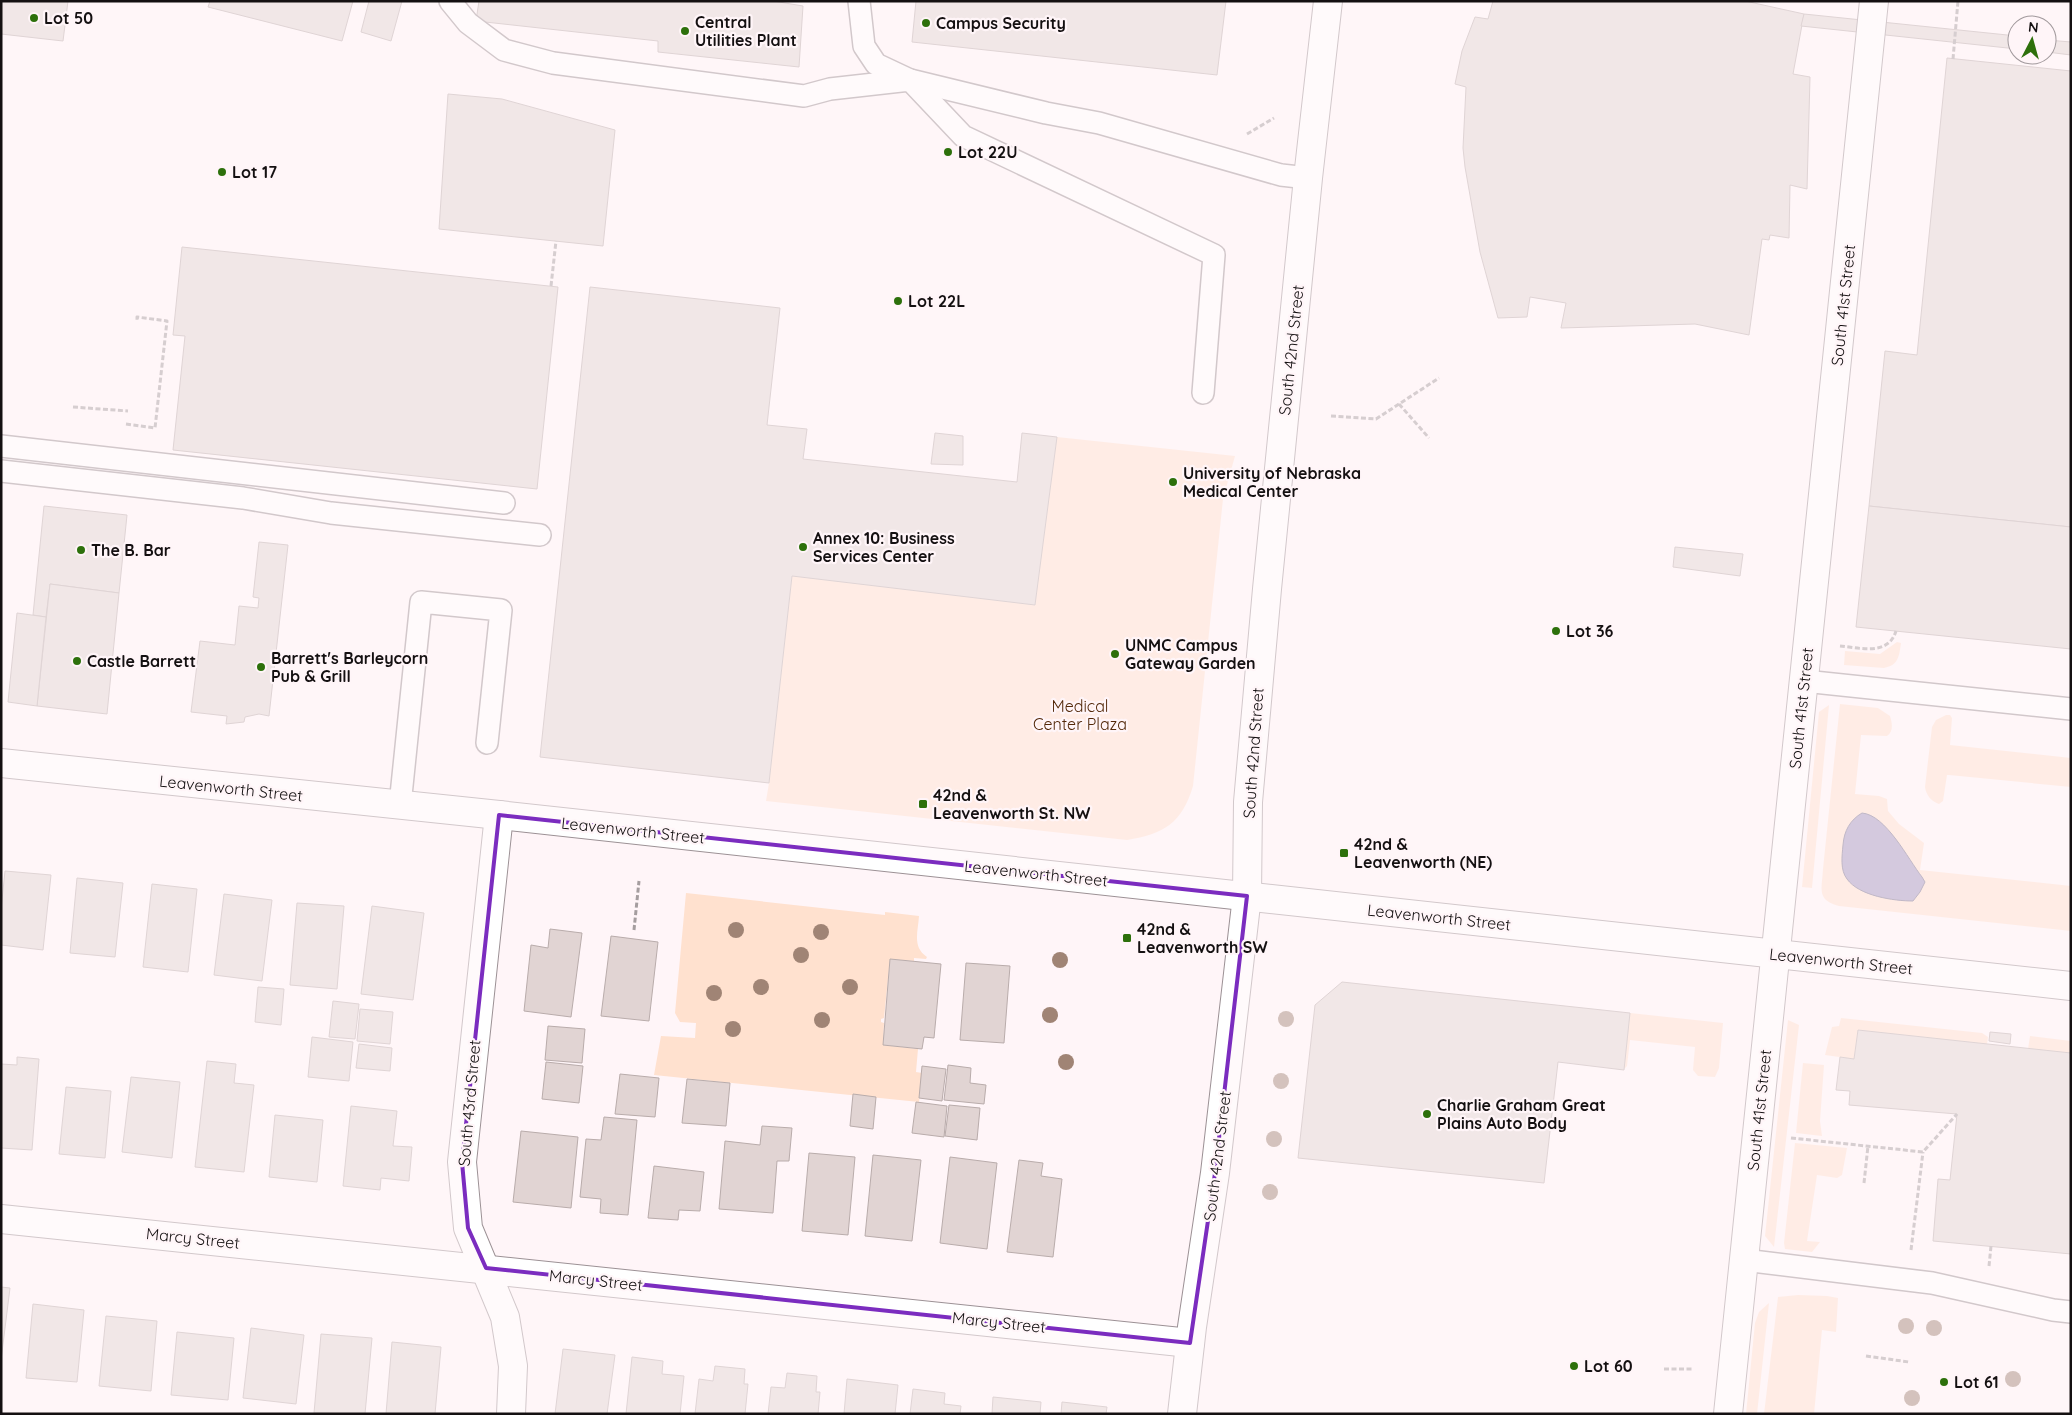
<svg xmlns="http://www.w3.org/2000/svg" width="2072" height="1415" font-family="Quicksand,sans-serif">
	<style>
		.green { fill: #ffe1cf }
		.water { fill: #9f93be; stroke: #756c8a }
		.building { fill: #e1d4d3; stroke: #b9acab }
		.lines { fill: none; stroke-linecap: round; stroke-linejoin: round }
		.service-casing { stroke: #9c9195; stroke-width: 24 }
		.minor-casing { stroke: #9c9195; stroke-width: 30 }
		.secondary-casing { stroke: #9c9195; stroke-width: 30 }
		.primary-casing { stroke: #9c9195; stroke-width: 30 }
		.path { stroke: #a59d9f; stroke-width: 3; stroke-dasharray: 5 2.5; stroke-linecap: butt }
		.service { stroke: #fff; stroke-width: 21 }
		.minor { stroke: #fff; stroke-width: 28 }
		.secondary { stroke: #fff; stroke-width: 28 }
		.primary { stroke: #fff; stroke-width: 28 }
		.tree { fill: #a08475 }
		.marked { fill: none; stroke: #7b2cbf; stroke-width: 4; stroke-linejoin: round }
		.poi-dot { fill: #2d700b; stroke: #fff5f8; stroke-width: 2 }
		.labels { text-anchor: middle; stroke-width: 4.5; stroke-linejoin: round; paint-order: stroke }
		.poi-label { font-size: 16px; font-weight: bold; fill: #141011; stroke: #fff5f8; text-anchor: start }
		.street-label { font-size: 16px; fill: #141011; stroke: #fff5f8 }
		.park-label { font-size: 16px; fill: #532809; stroke: #fff5f8 }
	</style>
	<rect width="100%" height="100%" fill="#fff5f8"/>
	<g class="green">
		<path d="M1057,437l178,19 -12,43 -30,287c-11,37 -29,48 -66,54l-361,-39 3,-18 23,-207 243,29z"/>
		<path d="M1897,642l4,1c-2,13 -2,22 -17,25l-40,-3 1,-14 35,3z"/>
		<path d="M1840,704l38,4 12,8c2,7 4,15 -3,20l-26,-1 -6,59 24,2 8,3 1,12 11,13 25,19 -4,27 151,16v45l-232,-25c-23,-6 -17,-17 -16,-37z"/>
		<polygon points="1829,705 1812,888 1802,887 1819,712"/>
		<path d="M1946,715h4l2,3 -2,27 121,13v29l-122,-12h-2l-4,26 -4,3c-8,-3 -13,-9 -14,-17l7,-60 4,-7z"/>
		<path d="M686,893l199,22v-3l34,4c-1,16 -7,31 8,41l-1,2 -12,-1v3l-24,-2 -6,59 -3,1v3l3,1 -1,22 35,4 -2,23 6,1 -3,29 -265,-27 7,-39 34,2 1,-15 -16,-1 -5,-9z"/>
		<polygon points="1630,1013 1723,1023 1719,1068 1715,1077 1698,1076 1693,1070 1695,1047 1630,1040 1627,1066 1624,1069"/>
		<polygon points="1841,1018 1982,1033 1988,1037 1987,1044 1858,1030 1854,1059 1825,1055 1832,1027 1839,1026"/>
		<polygon points="1788,1020 1799,1025 1774,1247 1765,1236"/>
		<polygon points="2030,1036 2071,1041 2071,1053 2028,1049"/>
		<polygon points="1803,1063 1824,1065 1820,1121 1822,1136 1796,1133"/>
		<polygon points="1795,1143 1847,1148 1842,1175 1837,1178 1817,1175 1807,1241 1820,1242 1812,1252 1785,1249 1784,1243"/>
		<polygon points="1798,1295 1827,1296 1838,1298 1836,1332 1822,1330 1814,1414 1764,1414 1778,1297"/>
		<polygon points="1769,1303 1757,1414 1746,1414 1755,1323 1759,1312"/>
	</g>
	<path class="water" d="M1862,813c24,2 46,46 60,64l3,5 -5,10 -7,9c-19,0 -54,-5 -66,-22 -7,-9 -5,-23 -4,-34 1,-14 7,-25 19,-32z"/>
	<g class="building">
		<polygon points="1,1 68,1 63,41 1,34"/>
		<polygon points="210,1 353,1 342,41 208,7"/>
		<polygon points="369,1 402,1 391,41 361,32"/>
		<polygon points="479,1 773,1 803,6 799,67 658,52 658,41 476,21"/>
		<polygon points="916,1 1226,1 1217,75 912,42"/>
		<polygon points="1493,1 1745,1 1804,14 1793,74 1810,77 1807,189 1790,185 1789,238 1770,235 1769,240 1762,239 1749,335 1695,324 1561,328 1566,303 1530,297 1527,317 1498,318 1480,252 1465,167 1463,148 1466,87 1455,84 1462,51 1475,17 1488,19"/>
		<polygon points="1804,14 2017,36 2017,49 1801,26"/>
		<polygon points="2047,40 2071,42 2071,55 2047,52"/>
		<polygon points="1947,58 2071,71 2071,527 1869,506 1885,351 1917,355"/>
		<polygon points="448,94 502,99 615,130 603,246 439,229"/>
		<polygon points="182,247 558,287 537,489 173,450 185,336 173,335"/>
		<polygon points="590,287 780,308 767,425 807,429 803,459 1017,482 1022,433 1057,437 1035,605 792,576 769,783 540,757"/>
		<polygon points="935,433 963,436 963,465 931,464"/>
		<polygon points="44,506 127,515 119,593 50,584 46,617 33,615"/>
		<polygon points="1869,506 2071,527 2071,649 1856,627"/>
		<polygon points="259,542 288,545 269,716 259,714 245,717 244,722 226,724 227,716 191,712 200,641 235,645 239,606 258,608 259,598 253,597"/>
		<polygon points="1675,547 1743,554 1740,576 1673,567"/>
		<polygon points="50,584 119,593 107,714 37,706"/>
		<polygon points="17,613 46,617 37,706 8,702"/>
		<polygon points="5,871 51,875 43,950 1,945 1,910"/>
		<polygon points="77,878 123,883 115,957 70,953"/>
		<polygon points="152,884 197,889 188,972 143,967"/>
		<polygon points="224,894 272,900 262,981 214,975"/>
		<polygon points="297,903 344,906 337,989 290,985"/>
		<polygon points="372,906 424,913 413,1000 361,994"/>
		<polygon points="550,929 582,933 571,1017 524,1011 531,945 548,948"/>
		<polygon points="611,936 658,942 649,1021 601,1016"/>
		<polygon points="890,959 941,964 934,1038 924,1037 922,1049 883,1045"/>
		<polygon points="966,963 1010,966 1004,1043 960,1040"/>
		<polygon points="1342,982 1630,1013 1624,1070 1558,1062 1544,1183 1298,1158 1315,1005"/>
		<polygon points="258,987 284,989 281,1025 255,1022"/>
		<polygon points="333,1001 359,1004 355,1039 329,1037"/>
		<polygon points="360,1009 393,1012 390,1044 357,1041"/>
		<polygon points="548,1026 585,1029 582,1063 545,1060"/>
		<polygon points="1858,1030 2071,1053 2071,1254 1933,1241 1938,1179 1950,1180 1957,1114 1849,1105 1850,1091 1836,1090 1840,1057 1854,1059"/>
		<polygon points="1990,1032 2011,1034 2010,1044 1989,1041"/>
		<polygon points="312,1037 353,1042 349,1081 308,1077"/>
		<polygon points="359,1044 392,1048 390,1071 356,1068"/>
		<polygon points="17,1057 39,1059 32,1150 1,1148 1,1064 17,1065"/>
		<polygon points="207,1061 236,1064 234,1083 254,1085 244,1172 195,1167"/>
		<polygon points="546,1062 583,1066 579,1103 542,1099"/>
		<polygon points="948,1065 971,1068 970,1083 986,1085 984,1104 944,1100"/>
		<polygon points="922,1066 946,1069 942,1101 919,1098"/>
		<polygon points="620,1074 659,1078 655,1117 615,1114"/>
		<polygon points="131,1077 180,1082 172,1158 122,1152"/>
		<polygon points="687,1079 730,1083 726,1126 682,1123"/>
		<polygon points="66,1087 111,1091 105,1158 59,1154"/>
		<polygon points="853,1094 876,1097 873,1129 850,1126"/>
		<polygon points="916,1102 947,1106 944,1137 912,1133"/>
		<polygon points="949,1105 980,1108 977,1140 945,1136"/>
		<polygon points="351,1106 397,1111 393,1146 412,1147 409,1181 381,1178 380,1190 343,1186"/>
		<polygon points="275,1115 323,1120 317,1182 269,1177"/>
		<polygon points="604,1117 637,1120 628,1215 600,1213 601,1199 580,1197 586,1139 601,1140"/>
		<polygon points="762,1126 792,1128 789,1161 777,1161 773,1213 719,1209 725,1141 760,1145"/>
		<polygon points="521,1131 578,1137 571,1208 513,1202"/>
		<polygon points="809,1153 855,1157 848,1235 802,1231"/>
		<polygon points="873,1155 921,1160 912,1241 865,1236"/>
		<polygon points="950,1157 997,1163 987,1249 940,1243"/>
		<polygon points="1019,1160 1043,1163 1041,1176 1062,1179 1053,1257 1007,1252"/>
		<polygon points="654,1166 704,1172 700,1211 679,1210 678,1220 648,1218"/>
		<polygon points="1,1287 10,1288 1,1360"/>
		<polygon points="33,1304 84,1310 77,1382 26,1378"/>
		<polygon points="106,1316 157,1321 151,1391 99,1386"/>
		<polygon points="251,1328 304,1335 296,1404 243,1398"/>
		<polygon points="177,1332 234,1338 228,1400 171,1395"/>
		<polygon points="321,1334 372,1338 365,1414 314,1413"/>
		<polygon points="392,1342 441,1347 435,1414 386,1414"/>
		<polygon points="563,1349 615,1355 607,1414 555,1414"/>
		<polygon points="632,1357 663,1361 662,1374 684,1376 680,1414 626,1414"/>
		<polygon points="715,1366 745,1369 744,1384 748,1384 745,1414 695,1414 699,1379 713,1381"/>
		<polygon points="787,1373 817,1376 816,1392 820,1392 818,1414 768,1414 771,1387 785,1388"/>
		<polygon points="847,1379 898,1385 895,1414 844,1414"/>
		<polygon points="913,1389 945,1393 944,1404 961,1406 960,1414 910,1414"/>
		<polygon points="993,1397 1041,1402 1040,1414 992,1414"/>
		<polygon points="1062,1402 1107,1407 1106,1414 1061,1414"/>
	</g>
	<g class="lines">
		<defs>
			<g id="service">
				<polyline points="450,1 468,23 504,50 553,63 804,96 830,89 910,80 963,136 1214,255 1203,393"/>
				<polyline points="859,1 864,46 876,64 910,80 1046,113 1099,123 1281,175 1308,178"/>
				<polyline points="1,446 504,503"/>
				<polyline points="1,471 243,498 331,513 540,535"/>
				<polyline points="1804,681 2071,709"/>
				<polyline points="400,805 421,602 501,610 487,743"/>
				<polyline points="1744,1260 1932,1283 2053,1310 2071,1312"/>
			</g>
			<g id="minor">
				<polyline points="499,815 462,1162 468,1228 505,1317 513,1366 511,1414"/>
				<polyline points="1,1219 1190,1343"/>
				<polyline points="1728,1414 1874,1"/>
			</g>
			<polyline id="secondary" points="1247,896 1248,802 1267,589 1308,178 1328,1"/>
			<g id="primary">
				<polyline points="1,763 499,815 2071,986"/>
				<polyline points="1182,1414 1192,1327 1215,1173 1247,896"/>
			</g>
		</defs>
		<use href="#service" class="service-casing"/>
		<use href="#minor" class="minor-casing"/>
		<use href="#secondary" class="secondary-casing"/>
		<use href="#primary" class="primary-casing"/>
		<g class="path">
			<polyline points="1953,59 1958,1"/>
			<polyline points="1247,134 1274,118"/>
			<polyline points="551,286 556,241"/>
			<polyline points="1399,404 1429,438"/>
			<polyline points="73,407 128,411"/>
			<polyline points="1331,416 1376,419 1439,378"/>
			<polyline points="126,424 155,428 167,321 137,317 137,320"/>
			<path d="M1840,646c21,2 48,10 56,-15"/>
			<polyline points="634,930 639,881"/>
			<polyline points="1791,1138 1923,1152 1957,1114"/>
			<polyline points="1864,1183 1868,1146"/>
			<polyline points="1911,1250 1923,1152"/>
			<polyline points="1989,1266 1991,1246"/>
			<polyline points="1866,1356 1909,1362"/>
			<polyline points="1664,1369 1694,1369"/>
		</g>
		<use href="#service" class="service"/>
		<use href="#minor" class="minor"/>
		<use href="#secondary" class="secondary"/>
		<use href="#primary" class="primary"/>
	</g>
	<g class="tree">
		<circle cx="736" cy="930" r="8"/>
		<circle cx="821" cy="932" r="8"/>
		<circle cx="801" cy="955" r="8"/>
		<circle cx="1060" cy="960" r="8"/>
		<circle cx="761" cy="987" r="8"/>
		<circle cx="850" cy="987" r="8"/>
		<circle cx="714" cy="993" r="8"/>
		<circle cx="1050" cy="1015" r="8"/>
		<circle cx="1286" cy="1019" r="8"/>
		<circle cx="822" cy="1020" r="8"/>
		<circle cx="733" cy="1029" r="8"/>
		<circle cx="1066" cy="1062" r="8"/>
		<circle cx="1281" cy="1081" r="8"/>
		<circle cx="1274" cy="1139" r="8"/>
		<circle cx="1270" cy="1192" r="8"/>
		<circle cx="1906" cy="1326" r="8"/>
		<circle cx="1934" cy="1328" r="8"/>
		<circle cx="2013" cy="1379" r="8"/>
		<circle cx="1912" cy="1398" r="8"/>
	</g>
	<path d="M0 0H2072V1415H0ZM499,815l748,81 -32,277 -25,170 -704,-75 -18,-40 -6,-66z" fill="#fff5f8" fill-opacity=".55" fill-rule="evenodd"/>
	<path class="marked" d="M499,815l748,81 -32,277 -25,170 -704,-75 -18,-40 -6,-66z"/>
	<g class="poi-dot">
		<circle cx="34" cy="18" r="5"/>
		<circle cx="926" cy="23" r="5"/>
		<circle cx="685" cy="31" r="5"/>
		<circle cx="948" cy="152" r="5"/>
		<circle cx="222" cy="172" r="5"/>
		<circle cx="898" cy="301" r="5"/>
		<circle cx="1173" cy="482" r="5"/>
		<circle cx="803" cy="547" r="5"/>
		<circle cx="81" cy="550" r="5"/>
		<circle cx="1556" cy="631" r="5"/>
		<circle cx="1115" cy="654" r="5"/>
		<circle cx="77" cy="661" r="5"/>
		<circle cx="261" cy="667" r="5"/>
		<rect x="918" y="799" width="10" height="10" rx="2.5"/>
		<rect x="1339" y="848" width="10" height="10" rx="2.5"/>
		<rect x="1122" y="933" width="10" height="10" rx="2.5"/>
		<circle cx="1427" cy="1114" r="5"/>
		<circle cx="1574" cy="1366" r="5"/>
		<circle cx="1944" cy="1382" r="5"/>
	</g>
	<g class="labels">
		<g class="poi-label">
			<text x="44" y="24">Lot 50</text>
			<text x="695" y="28">Central<tspan x="695" dy="18">Utilities Plant</tspan></text>
			<text x="936" y="29">Campus Security</text>
			<text x="958" y="158">Lot 22U</text>
			<text x="232" y="178">Lot 17</text>
			<text x="908" y="307">Lot 22L</text>
			<text x="1183" y="479">University of Nebraska<tspan x="1183" dy="18">Medical Center</tspan></text>
			<text x="813" y="544">Annex 10: Business<tspan x="813" dy="18">Services Center</tspan></text>
			<text x="91" y="556">The B. Bar</text>
			<text x="1566" y="637">Lot 36</text>
			<text x="1125" y="651">UNMC Campus<tspan x="1125" dy="18">Gateway Garden</tspan></text>
			<text x="271" y="664">Barrett's Barleycorn<tspan x="271" dy="18">Pub &amp; Grill</tspan></text>
			<text x="87" y="667">Castle Barrett</text>
			<text x="933" y="801">42nd &amp;<tspan x="933" dy="18">Leavenworth St. NW</tspan></text>
			<text x="1354" y="850">42nd &amp;<tspan x="1354" dy="18">Leavenworth (NE)</tspan></text>
			<text x="1137" y="935">42nd &amp;<tspan x="1137" dy="18">Leavenworth SW</tspan></text>
			<text x="1437" y="1111">Charlie Graham Great<tspan x="1437" dy="18">Plains Auto Body</tspan></text>
			<text x="1584" y="1372">Lot 60</text>
			<text x="1954" y="1388">Lot 61</text>
		</g>
		<g class="street-label">
			<text transform="translate(1843 305) rotate(-84)" y="6">South 41st Street</text>
			<text transform="translate(1291 350) rotate(-84)" y="6">South 42nd Street</text>
			<text transform="translate(1801 708) rotate(-84)" y="6">South 41st Street</text>
			<text transform="translate(1253 753) rotate(-86)" y="6">South 42nd Street</text>
			<text transform="translate(231 788) rotate(6)" y="6">Leavenworth Street</text>
			<text transform="translate(633 830) rotate(6)" y="6">Leavenworth Street</text>
			<text transform="translate(1036 873) rotate(6)" y="6">Leavenworth Street</text>
			<text transform="translate(1439 917) rotate(6)" y="6">Leavenworth Street</text>
			<text transform="translate(1841 961) rotate(6)" y="6">Leavenworth Street</text>
			<text transform="translate(469 1103) rotate(-85)" y="6">South 43rd Street</text>
			<text transform="translate(1759 1110) rotate(-84)" y="6">South 41st Street</text>
			<text transform="translate(1217 1156) rotate(-83)" y="6">South 42nd Street</text>
			<text transform="translate(193 1238) rotate(6)" y="6">Marcy Street</text>
			<text transform="translate(596 1280) rotate(6)" y="6">Marcy Street</text>
			<text transform="translate(999 1322) rotate(6)" y="6">Marcy Street</text>
		</g>
		<g class="park-label">
			<text x="1080" y="712">Medical<tspan x="1080" dy="18">Center Plaza</tspan></text>
		</g>
	</g>
	<rect width="2072" height="1415" fill="none" stroke="#141011" stroke-width="5"/>
	<g transform="translate(2032 40) rotate(6)"><circle r="24" fill="#fff5f8" stroke="#a1999c"/>
	<path d="M0-4L9 19L0 12L-9 19Z" fill="#2d700b"/>
	<text y="-8" font-size="14" font-weight="bold" text-anchor="middle" fill="#141011">N</text>
	</g>
</svg>
